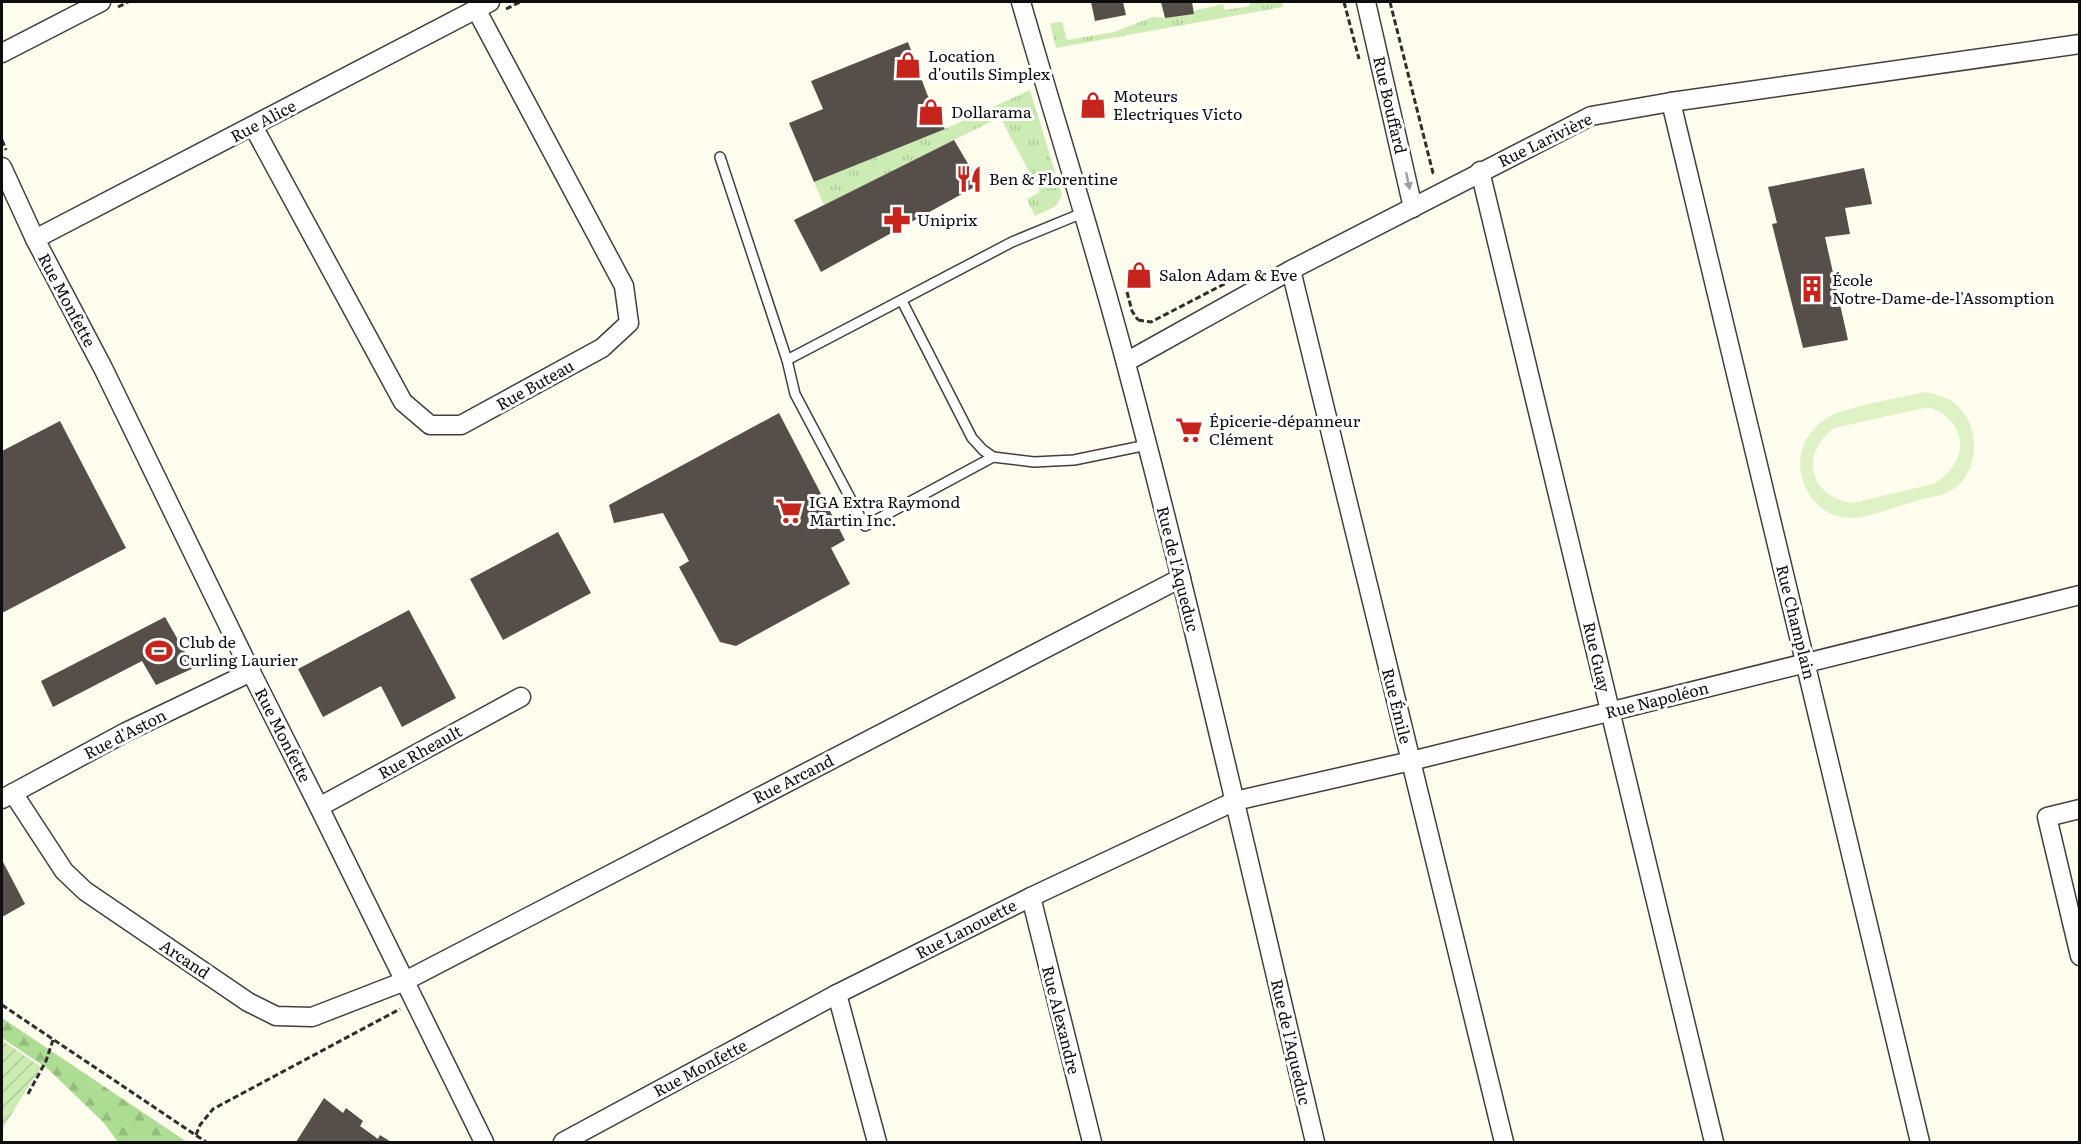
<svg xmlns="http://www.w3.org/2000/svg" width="2081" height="1144" font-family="Literata,serif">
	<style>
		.grass { fill: url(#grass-tufts) }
		.forest { fill: url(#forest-firs) }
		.garden { fill: url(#garden-furrows) }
		.pitch { fill: #dff2c6; fill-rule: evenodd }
		.building { fill: #564f49 }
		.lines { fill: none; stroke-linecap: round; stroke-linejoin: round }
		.service-casing { stroke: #404040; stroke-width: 12 }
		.minor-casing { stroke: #404040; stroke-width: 21 }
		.path { stroke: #2f2f2f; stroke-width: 3; stroke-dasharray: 6 3; stroke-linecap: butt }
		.service { stroke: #fff; stroke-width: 9 }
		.minor { stroke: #fff; stroke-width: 18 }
		.oneway { fill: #9e9e9e }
		.labels { text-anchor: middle; stroke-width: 6; stroke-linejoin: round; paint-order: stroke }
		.poi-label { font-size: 16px; fill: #0d0d0d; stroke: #fff; text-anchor: start }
		.street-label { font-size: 16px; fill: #0d0d0d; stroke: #fff }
	</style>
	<defs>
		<pattern id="grass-tufts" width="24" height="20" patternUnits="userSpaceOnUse" patternTransform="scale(1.5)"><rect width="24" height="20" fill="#ccecb4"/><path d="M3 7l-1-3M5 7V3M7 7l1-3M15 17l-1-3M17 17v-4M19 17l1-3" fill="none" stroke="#aec99a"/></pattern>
		<pattern id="forest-firs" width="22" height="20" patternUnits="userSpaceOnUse" patternTransform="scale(1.5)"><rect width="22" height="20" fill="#addd92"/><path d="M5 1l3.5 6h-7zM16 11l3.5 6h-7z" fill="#94bc7d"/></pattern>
		<pattern id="garden-furrows" width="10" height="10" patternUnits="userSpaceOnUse" patternTransform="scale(1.5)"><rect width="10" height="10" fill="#ccecb4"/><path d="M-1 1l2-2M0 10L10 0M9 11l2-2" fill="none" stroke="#aec99a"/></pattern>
	</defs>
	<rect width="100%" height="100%" fill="#fffded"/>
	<g class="grass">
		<polygon points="1249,2 1282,2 1283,7 1056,48 1050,23 1062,22 1067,40 1114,32 1153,17 1165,18 1223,4 1225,10 1250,6"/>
		<polygon points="1030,90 1062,195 1056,206 1035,216 1027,199 1040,192 1000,117 824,205 814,182 945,129"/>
	</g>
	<polygon class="forest" points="2,1018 187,1142 118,1142 104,1123 48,1069 2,1038"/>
	<polygon class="garden" points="2,1040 41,1067 2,1129"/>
	<path class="pitch" d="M1924,392c10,2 21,4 30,11 28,21 27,71 -5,89 -8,4 -18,5 -27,7 -18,6 -37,12 -56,17 -58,15 -91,-62 -42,-96 17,-13 76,-22 100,-28zM1928,407c41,14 43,56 5,77l-81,19c-43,-7 -53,-49 -18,-75z"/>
	<g class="building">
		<polygon points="1091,2 1123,2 1126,15 1095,21"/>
		<polygon points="1161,2 1192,2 1194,14 1165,18"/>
		<polygon points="908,42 927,94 945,129 814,182 789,123 823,109 811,81"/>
		<polygon points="954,140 980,184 821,272 794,220"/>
		<polygon points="1864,168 1872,204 1845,208 1850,234 1825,237 1848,340 1803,348 1772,224 1777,223 1768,187"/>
		<polygon points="779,413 845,540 831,548 850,584 736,646 720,642 679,567 689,561 663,513 614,523 609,505"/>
		<polygon points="60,421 126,548 2,613 2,451"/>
		<polygon points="558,532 591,593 503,640 470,579"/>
		<polygon points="409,610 456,698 402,727 381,686 323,717 298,669"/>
		<polygon points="165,617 194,668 156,685 142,661 53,707 41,681"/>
		<polygon points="2,860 25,904 2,917"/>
		<polygon points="324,1098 343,1113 346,1108 363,1121 360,1126 378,1139 380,1135 391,1142 296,1142"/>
	</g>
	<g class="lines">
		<defs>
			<g id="service">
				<polyline points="720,157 787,360 1012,242 1085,212"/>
				<polyline points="902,301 972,438 983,450 993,457"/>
				<polyline points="787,360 795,394 865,526 993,457 1034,462 1074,460 1147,445"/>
			</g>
			<g id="minor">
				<path d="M1021,2c34,119 72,237 104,358 69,259 128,521 190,782"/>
				<polyline points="1366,2 1413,208"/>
				<polyline points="2,53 101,2"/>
				<polyline points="1671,102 1920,1142"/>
				<polyline points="253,126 403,402 430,425 461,425 602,348 629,323 624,286 476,9"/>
				<polyline points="2,167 35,239 103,368 251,672 319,807 484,1142"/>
				<polyline points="1480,171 1714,1142"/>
				<polyline points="35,239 490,2"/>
				<polyline points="1291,270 1504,1142"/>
				<polyline points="1126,362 1291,270 1591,116 1671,102 2080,44"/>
				<polyline points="13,793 64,871 85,891 248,1002 276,1016 312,1017 405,981 1181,578"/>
				<polyline points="2,799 126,732 251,672"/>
				<polyline points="319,807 521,697"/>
				<polyline points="2080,809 2047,817 2080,956"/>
				<polyline points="1031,897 1092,1142"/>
				<polyline points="837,994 877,1142"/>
				<polyline points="563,1142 837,994 1031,897 1235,801 1411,761 2080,595"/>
			</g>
		</defs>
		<use href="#service" class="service-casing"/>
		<use href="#minor" class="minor-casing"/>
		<g class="path">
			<polyline points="1344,2 1359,59"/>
			<polyline points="1390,2 1433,173 1436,175"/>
			<polyline points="118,7 128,2"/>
			<polyline points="506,9 520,2"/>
			<polyline points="2,140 6,150"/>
			<polyline points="1127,292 1132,311 1138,320"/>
			<polyline points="1138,320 1151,322 1234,279"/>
			<polyline points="2,1005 206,1142"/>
			<polyline points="28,1094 46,1061 53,1040"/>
			<polyline points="196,1135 200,1125 213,1109 400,1009"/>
		</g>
		<use href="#service" class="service"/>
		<use href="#minor" class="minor"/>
	</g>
	<defs><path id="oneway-solid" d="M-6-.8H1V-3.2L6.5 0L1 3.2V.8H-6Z" transform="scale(1.5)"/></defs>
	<use class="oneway" href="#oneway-solid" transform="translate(1408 181) rotate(78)"/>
	<defs>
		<symbol id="shop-bare" viewBox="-9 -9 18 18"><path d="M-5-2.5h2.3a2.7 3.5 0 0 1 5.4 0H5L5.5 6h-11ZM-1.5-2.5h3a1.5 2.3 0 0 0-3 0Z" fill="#c5251d" stroke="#fff" stroke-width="2.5" paint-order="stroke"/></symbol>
		<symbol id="restaurant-bare" viewBox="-9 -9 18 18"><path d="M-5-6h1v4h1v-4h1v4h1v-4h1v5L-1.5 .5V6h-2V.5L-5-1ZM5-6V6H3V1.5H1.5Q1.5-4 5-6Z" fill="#c5251d" stroke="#fff" stroke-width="2.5" paint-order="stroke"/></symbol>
		<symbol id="pharmacy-bare" viewBox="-9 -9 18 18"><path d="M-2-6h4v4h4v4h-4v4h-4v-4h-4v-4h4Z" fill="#c5251d" stroke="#fff" stroke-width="2.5" paint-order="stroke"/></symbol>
		<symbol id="building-bare" viewBox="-9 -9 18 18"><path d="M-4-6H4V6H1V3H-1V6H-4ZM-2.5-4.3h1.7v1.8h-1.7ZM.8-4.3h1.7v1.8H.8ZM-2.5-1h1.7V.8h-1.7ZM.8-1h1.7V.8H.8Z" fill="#c5251d" stroke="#fff" stroke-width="2.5" paint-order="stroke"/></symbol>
		<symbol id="supermarket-bare" viewBox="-9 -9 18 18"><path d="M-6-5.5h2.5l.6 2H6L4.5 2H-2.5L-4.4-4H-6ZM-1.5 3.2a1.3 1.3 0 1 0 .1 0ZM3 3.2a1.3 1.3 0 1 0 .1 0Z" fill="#c5251d" stroke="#fff" stroke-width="2.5" paint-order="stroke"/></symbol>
		<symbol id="stadium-bare" viewBox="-9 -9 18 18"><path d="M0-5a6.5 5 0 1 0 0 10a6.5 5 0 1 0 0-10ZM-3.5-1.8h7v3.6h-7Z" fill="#c5251d" stroke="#fff" stroke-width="2.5" paint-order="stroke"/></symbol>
	</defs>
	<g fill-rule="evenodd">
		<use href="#shop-bare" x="889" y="46" width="38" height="38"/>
		<use href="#shop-bare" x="1074" y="86" width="38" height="38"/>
		<use href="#shop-bare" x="912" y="93" width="38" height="38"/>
		<use href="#restaurant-bare" x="950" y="160" width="38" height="38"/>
		<use href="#pharmacy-bare" x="878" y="201" width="38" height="38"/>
		<use href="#shop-bare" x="1120" y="256" width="38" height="38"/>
		<use href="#building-bare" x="1793" y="270" width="38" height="38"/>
		<use href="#supermarket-bare" x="1170" y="411" width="38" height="38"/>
		<use href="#supermarket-bare" x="770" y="492" width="38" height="38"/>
		<use href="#stadium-bare" x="140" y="632" width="38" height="38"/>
	</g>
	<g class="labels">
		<g class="poi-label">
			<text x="928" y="62">Location<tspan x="928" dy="18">d'outils Simplex</tspan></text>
			<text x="1113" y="102">Moteurs<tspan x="1113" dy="18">Electriques Victo</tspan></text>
			<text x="951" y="118">Dollarama</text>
			<text x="989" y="185">Ben &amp; Florentine</text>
			<text x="917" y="226">Uniprix</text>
			<text x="1159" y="281">Salon Adam &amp; Eve</text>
			<text x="1832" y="286">École<tspan x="1832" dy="18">Notre-Dame-de-l'Assomption</tspan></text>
			<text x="1209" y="427">Épicerie-dépanneur<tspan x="1209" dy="18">Clément</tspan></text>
			<text x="809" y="508">IGA Extra Raymond<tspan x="809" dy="18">Martin Inc.</tspan></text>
			<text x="179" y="648">Club de<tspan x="179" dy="18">Curling Laurier</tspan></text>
		</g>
		<g class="street-label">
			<text transform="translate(1390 105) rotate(77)" y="6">Rue Bouffard</text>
			<text transform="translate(263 121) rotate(-28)" y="6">Rue Alice</text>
			<text transform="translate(1545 140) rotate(-26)" y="6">Rue Larivière</text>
			<text transform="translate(67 300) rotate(62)" y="6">Rue Monfette</text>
			<text transform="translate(535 385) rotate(-29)" y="6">Rue Buteau</text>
			<text transform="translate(1178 569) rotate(76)" y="6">Rue de l'Aqueduc</text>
			<text transform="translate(1796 622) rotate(76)" y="6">Rue Champlain</text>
			<text transform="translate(1597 657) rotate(77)" y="6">Rue Guay</text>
			<text transform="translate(1657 700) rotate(-14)" y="6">Rue Napoléon</text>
			<text transform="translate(1397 706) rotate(76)" y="6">Rue Émile</text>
			<text transform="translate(125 734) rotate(-27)" y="6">Rue d'Aston</text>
			<text transform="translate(283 735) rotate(63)" y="6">Rue Monfette</text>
			<text transform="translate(420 752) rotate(-29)" y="6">Rue Rheault</text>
			<text transform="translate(793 779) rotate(-27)" y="6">Rue Arcand</text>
			<text transform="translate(966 929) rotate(-27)" y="6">Rue Lanouette</text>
			<text transform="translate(185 959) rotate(34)" y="6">Arcand</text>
			<text transform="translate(1061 1020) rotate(76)" y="6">Rue Alexandre</text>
			<text transform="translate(1291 1042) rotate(77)" y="6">Rue de l'Aqueduc</text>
			<text transform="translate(700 1068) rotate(-28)" y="6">Rue Monfette</text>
		</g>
	</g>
	<rect width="2081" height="1144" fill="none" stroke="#0d0d0d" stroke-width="6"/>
</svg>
